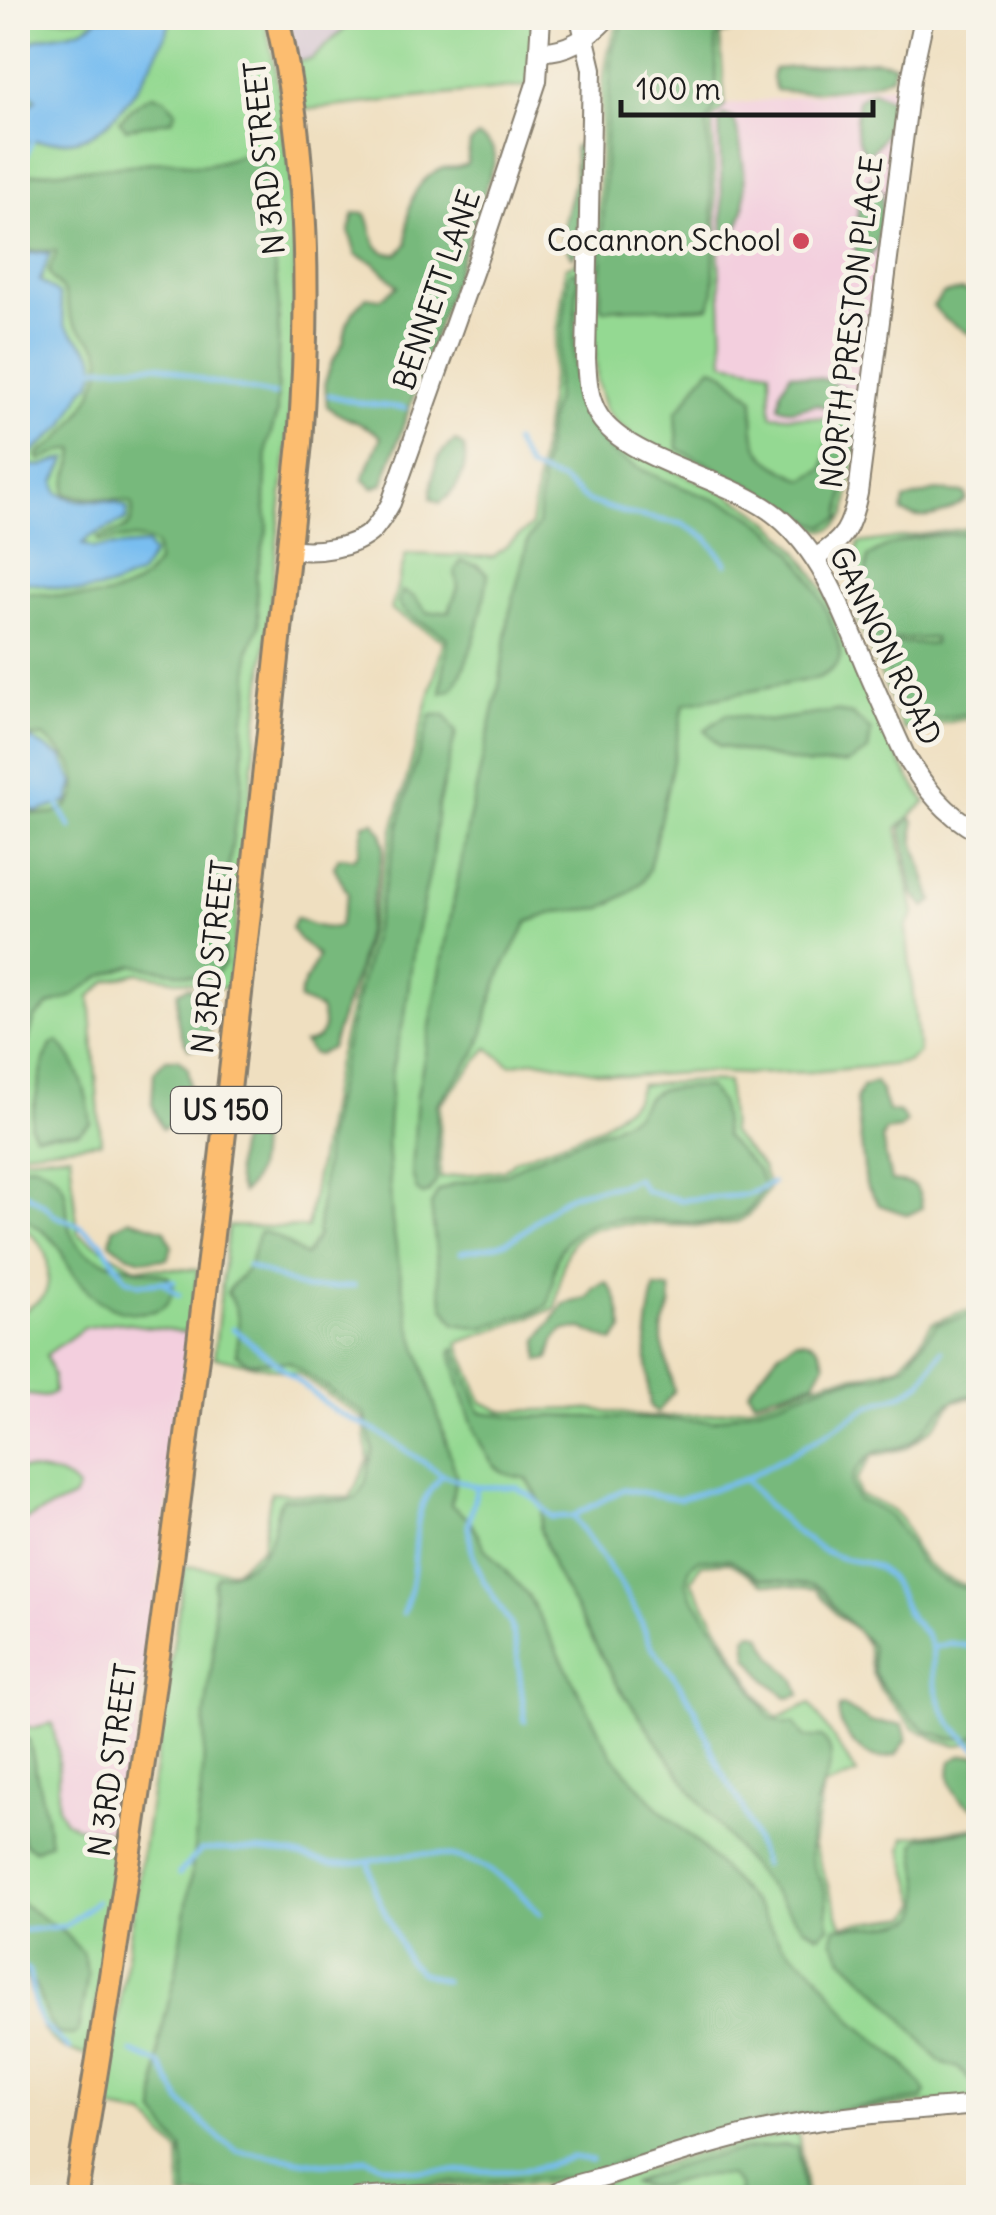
<svg xmlns="http://www.w3.org/2000/svg" width="996" height="2215" font-family="Delius,sans-serif">
	<style>
		.built { fill: #f3cfde }
		.industrial { fill: #cfbdce }
		.green { fill: #94d992; stroke: #587a57; stroke-width: 2.5 }
		.forest { fill: #77b97c; stroke: #4a6a4c; stroke-width: 2.5 }
		.water { fill: #79bef0; stroke: #4a6d86; stroke-width: 2.5 }
		.lines { fill: none; stroke-linecap: round; stroke-linejoin: round }
		.stream { stroke: #79bef0; stroke-width: 5 }
		.minor-casing { stroke: #867e6e; stroke-width: 22 }
		.major-casing { stroke: #867e6e; stroke-width: 28 }
		.minor { stroke: #fff; stroke-width: 18 }
		.major { stroke: #fcbd6f; stroke-width: 22 }
		.poi-dot { fill: #d1495b; stroke: #f7f3e8; stroke-width: 4 }
		.labels { text-anchor: middle; stroke-width: 10; stroke-linejoin: round; paint-order: stroke }
		.shield { fill: #f7f3e8; stroke: #5e5c59; stroke-width: 2.5 }
		.shield-label { font-size: 28px; font-weight: bold; fill: #1c1c1c }
		.street-label { font-size: 30px; fill: #1c1c1c; stroke: #f7f3e8 }
		.poi-label { font-size: 30px; fill: #1c1c1c; stroke: #f7f3e8; text-anchor: end }
	</style>
	<rect width="100%" height="100%" fill="#f7f3e8"/>
	<filter id="ink" filterUnits="userSpaceOnUse"><feTurbulence type="fractalNoise" baseFrequency=".01" numOctaves="2"/><feDisplacementMap in="SourceGraphic" scale="20" xChannelSelector="R" yChannelSelector="G"/><feConvolveMatrix kernelMatrix="1 2 1 2 8 2 1 2 1" color-interpolation-filters="sRGB"/></filter>
	<filter id="wash" filterUnits="userSpaceOnUse"><feTurbulence type="fractalNoise" baseFrequency=".0048" numOctaves="4" result="noise"/><feDisplacementMap in="SourceGraphic" scale="40" xChannelSelector="R" yChannelSelector="G"/><feGaussianBlur stdDeviation="2.25" result="paint"/><feColorMatrix in="noise" values="0 0 0 0 0 0 0 0 0 0 0 0 0 0 0 0 0 1.4 0 .05"/><feComposite in="paint" operator="in"/></filter>
	<g filter="url(#wash)">
		<rect width="100%" height="100%" fill="#efdfc0"/>
		<g class="built">
			<polygon points="905,84 861,421 770,415 724,362 712,120 725,105"/>
			<polygon points="116,1322 190,1333 124,1834 76,1827 64,1820 58,1809 51,1723 32,1728 18,1724 18,1523 72,1498 54,1473 18,1469 18,1397 21,1394 44,1396 53,1376 45,1355 84,1328"/>
		</g>
		<polygon class="industrial" points="286,18 414,18 346,27 312,59 296,62"/>
		<g class="green">
			<path d="M18,18h247c11,55 22,110 27,166 6,82 3,164 -3,246l-60,559 -91,-16 -31,8 -17,16 11,145 -83,10z"/>
			<polygon points="414,18 534,18 528,86 304,110 296,62 312,59 346,27"/>
			<path d="M621,18h133l-4,8 -30,9 5,70 -13,15 12,242 46,8 1,45 90,6 -15,92c-7,12 -15,20 -30,16l-76,-46 -105,-45 -18,-15 -12,-14 -8,-28 -3,-47 8,-237c3,-28 5,-54 19,-79z"/>
			<path d="M581,260c3,40 6,80 9,121 1,13 -1,33 6,44 12,20 37,27 57,36 40,19 87,34 120,64 78,70 89,194 153,277l-29,26 17,85 -8,15 13,125 -12,9 -16,3 -81,7 -65,2 -44,-2 -68,4 -24,-2 -72,-14 -27,5 -22,-17 -48,56v74l64,-8 11,-10 84,-32 36,-28 5,-15 60,-4 27,1 4,51 31,34 7,20c-7,12 -16,28 -30,34 -42,16 -135,-14 -165,20 -13,14 -15,49 -18,67l-98,35 24,59 19,9 90,-2 58,8 57,-2 43,-9 82,-27 34,-4 34,-9 16,-17 17,-26 29,-11 17,-2v90l-3,-3 -21,4 -21,27 -26,20 -35,8 -16,24 3,15c15,6 30,11 41,23 7,8 10,20 14,28 13,24 39,39 64,41v155l-21,3 -19,-5 -25,-13 -33,-38 -8,-16 -5,-28 -8,-13 -23,-18 -20,-25 -53,-6 -34,-21 -28,2 -10,17 72,122 15,15 32,-15 47,71 -34,13 -10,57 29,81 68,-9 8,-12 -16,-55 3,-12 73,-10v271l-116,12 -308,74 -166,4 -108,10 -99,-1 -2,-45 -34,-36 -38,-7 3,-11v-28l75,-504 49,5 28,-23 9,-56 79,6 18,-38 -4,-41 -65,-45 -85,-17 14,-131 79,2 27,-153 57,-238 53,-196 -53,-31 15,-56 87,3 38,-31 35,-259z"/>
			<polygon points="978,527 978,717 904,730 857,619 855,598 858,543"/>
			<path d="M70,1154l8,80 56,33 64,3 -8,63 -74,-11 -32,6 -38,27 7,21 1,16 -10,5 -23,-3 -3,3v-82c8,-6 20,-12 26,-20 5,-7 4,-17 4,-25 0,-23 -12,-33 -30,-46v-67z"/>
			<path d="M18,1469c23,2 44,1 60,20l-5,9 -55,25z"/>
			<path d="M52,1723l6,28v57l6,12 12,7 48,7 -36,221c-50,-6 -47,-37 -61,-75l-9,-6v-250l14,4z"/>
			<polygon points="798,2132 807,2197 570,2196 577,2192 693,2155"/>
		</g>
		<g class="forest">
			<path d="M626,18h123c-8,10 -25,9 -33,20l1,66 -10,18 7,110v60l-5,15c-35,5 -70,-3 -105,3l-4,-5 6,-179 7,-79z"/>
			<path d="M876,60l18,4 -2,11c-22,15 -89,19 -116,15l-4,-12 2,-9z"/>
			<path d="M873,91l18,9c-2,24 -4,39 -23,54 -17,-14 -12,-35 -10,-55z"/>
			<polygon points="152,95 165,98 176,111 172,120 126,129 119,121 138,103"/>
			<path d="M724,115l10,4c8,24 13,65 10,90 -2,10 -8,21 -12,31l-9,-11 -4,-107z"/>
			<path d="M478,136c13,7 18,13 16,28l-111,320 -10,4 -10,-9 18,-42c-17,-16 -36,-15 -54,-31l-2,-24 7,-20 11,-19 4,-19 7,-13 12,-14 14,2 18,-13 -25,-24 -17,-7 -7,-24 5,-18 12,1c10,21 3,40 32,40l9,-10c0,-26 0,-51 22,-68 2,-1 12,-8 14,-8 11,-2 11,2 24,-4l3,-21z"/>
			<path d="M581,142l-3,106 -5,9c-21,-21 -2,-52 1,-77 1,-11 1,-22 0,-33z"/>
			<path d="M258,151l8,16 13,140 -2,107 -10,32 -2,56 3,24 -12,50 3,50 -10,24v50l-5,17 -2,75 -7,31 -9,66 -2,75 -12,15 -79,-14 -33,12 -29,20 -22,8 -14,13 -12,39 -5,3v-251c32,15 72,-2 54,-43 -5,-12 -18,-19 -27,-29h-21l-6,7v-152c39,1 88,16 123,-11 6,-5 11,-12 16,-18l-1,-18c-17,-10 -36,-6 -55,-3l-4,-3c21,-11 39,-4 35,-35 -21,-8 -45,-3 -67,-10 0,-20 9,-26 10,-45l-11,2 -24,9 -3,-4c7,-7 17,-11 24,-19 16,-16 51,-65 37,-89 -6,-10 -20,-17 -26,-28 -5,-9 -4,-21 -9,-29 -3,-7 -13,-11 -14,-19 0,-6 7,-14 7,-21h-38c-1,-14 10,-22 7,-37h-7v-38c34,-6 67,-6 101,-10 19,-1 36,-6 55,-5 8,0 15,4 23,4 20,1 41,-12 61,-14z"/>
			<polygon points="872,177 882,192 882,215 876,248 861,270 855,253 859,196"/>
			<path d="M572,271l5,1 1,9c-3,40 -11,108 11,142 6,9 15,23 24,30 22,16 63,32 89,42 9,4 20,6 29,10 53,24 84,71 103,125 9,26 11,35 -16,48l-134,26 -14,72 -21,93 -6,12 -14,12 -27,15 -46,4 -28,10 -26,48 -13,37 -5,26 -9,21 -38,50 -1,78 -7,10 -6,3 -6,-4 -5,-18 5,-78 52,-275 31,-139 9,-66 19,-75 10,-15 3,-43 8,-63 6,-20 2,-30 12,-93z"/>
			<polygon points="962,290 978,295 978,339 945,319 933,306 943,294"/>
			<path d="M712,367l13,6 29,26c-3,54 4,57 50,81l20,-12 4,-28 11,-14 15,7 -14,85 -16,8 -10,-3 -24,-17 -112,-57 -2,-37c17,-16 18,-30 36,-45z"/>
			<polygon points="791,373 827,380 850,392 855,407 841,414 817,404 792,410 779,407 781,390"/>
			<path d="M455,441l9,6c5,21 -6,43 -24,56l-9,-5c2,-24 2,-44 24,-57z"/>
			<path d="M936,491l29,2 1,7c-22,14 -39,24 -64,12l2,-12z"/>
			<path d="M978,532v180l-61,10 -13,-7 -26,-67 20,-5 36,1v-6l-54,2 -8,-4 -8,-54 4,-25c30,-23 74,-21 110,-25z"/>
			<path d="M461,561l17,5 10,8c-5,38 -16,82 -35,115l-11,4c-2,-19 7,-36 5,-55 -16,-14 -37,-16 -49,-35l4,-12 12,6 14,16 21,-2 9,-23 -3,-17z"/>
			<polygon points="836,711 853,715 871,731 868,751 848,763 809,765 719,746 705,730 727,714 768,721"/>
			<path d="M431,715h14l11,17 -18,74 -6,55 -18,84 -9,70 -13,53 -5,73 5,80 11,69 7,33 46,151 -5,31 19,15 15,29 43,46 84,160 48,55 39,34 61,66 21,33 36,30 37,49 48,40 19,22 5,8 -4,7 -138,18 -105,25 -102,35 -236,10 -96,11 -58,-1 -5,-48 -27,-35 4,-72 17,-71 14,-87 13,-112 2,-58 8,-58 1,-74 4,-7c18,-1 41,-13 49,-29 8,-15 7,-33 15,-48l62,3 12,-3 9,-14 8,-35 -8,-35 -76,-52h-42l-11,-8c3,-24 6,-41 -9,-61 5,-12 17,-16 22,-28 5,-11 5,-23 11,-34 18,3 30,16 45,25l12,-19 10,-102 18,-87 63,-260z"/>
			<polygon points="910,818 914,821 914,841 933,901 925,907 913,894 901,828"/>
			<path d="M374,822l8,11 2,15 -26,120 -27,80 -14,7 -5,-2 -8,-10c22,-3 22,-16 16,-34l-21,-9c1,-15 14,-29 19,-44l-19,-17 -8,-11 5,-10c14,6 28,13 43,8l9,-32 -14,-27 5,-10 14,2 5,-5 6,-30z"/>
			<path d="M188,987l9,4 14,16 -1,23 -7,16 -14,3c-13,-20 -13,-33 -11,-57z"/>
			<path d="M58,1041c20,22 30,53 33,82l-12,9 -44,3 -5,-10 14,-64 7,-16z"/>
			<path d="M166,1059h12l10,9c4,25 2,52 -26,61l-10,-25 2,-32z"/>
			<path d="M875,1082l6,9 7,20 12,2 7,9 -7,7 -15,2 -3,8 9,42c22,2 29,3 31,27l-14,7 -29,-10 -13,-20 -10,-85 6,-13z"/>
			<path d="M691,1087h17l12,15 5,35 33,34 6,16c-7,11 -11,23 -24,29 -47,23 -141,-23 -177,30 -12,18 -8,40 -15,59l-12,6 -54,17 -27,-4 -11,-17 -4,-19 -9,-83 7,-14 16,-7 52,-10 24,-14 80,-32 25,-14 13,-17 11,-7z"/>
			<path d="M250,1126l9,10c-1,20 0,44 -17,57 -11,-17 -7,-53 8,-67z"/>
			<path d="M34,1164c54,20 18,54 46,83 21,21 62,20 88,29l6,11c-4,15 -10,23 -25,25 -39,5 -63,-17 -82,-48 -4,-7 -6,-15 -11,-21 -10,-11 -26,-21 -38,-28v-50z"/>
			<path d="M130,1219l35,11 7,17 -5,12c-27,3 -36,1 -57,-17l3,-14z"/>
			<path d="M606,1282c13,13 14,30 17,48l-10,12 -30,-13 -20,1 -9,11 -5,18 -10,2 -1,-21 26,-36 24,-6 6,-10z"/>
			<path d="M655,1288l15,1 1,16 -9,25v12l12,49 -17,22 -7,-6c-4,-39 -6,-81 5,-119z"/>
			<path d="M978,1313v82c-38,0 -41,29 -68,48 -9,6 -20,5 -30,8 -12,3 -30,21 -28,35 0,1 5,13 6,14 14,5 30,12 39,25 8,10 13,23 21,34 15,19 37,29 60,31v144l-7,5 -22,-1 -20,-6 -16,-12 -32,-35 -7,-13 -3,-27 -37,-38 -12,-17 -8,-5 -54,-7 -30,-19h-31l-9,8 -4,15 5,13 32,46 46,76 15,6h10l10,14h18c22,23 -3,46 -7,73 -3,17 -8,38 -2,55 4,10 11,19 13,30 1,10 2,21 3,32l-10,8 -15,-7 -61,-71 -50,-64 -76,-109 -63,-114 -14,-41 3,-23 -16,-27c-7,-2 -17,-3 -23,-6 -27,-13 -46,-93 -53,-121l4,-4 25,64 44,5 32,-1 156,5 68,-20 52,-19 46,-6 28,-11 31,-41z"/>
			<path d="M796,1340c20,0 23,5 29,23l-10,19 -61,18 -6,-9 30,-38z"/>
			<polygon points="751,1632 761,1635 773,1657 795,1680 800,1695 788,1698 766,1680 748,1657 746,1637"/>
			<path d="M843,1706l28,16 32,3 4,14 -11,16c-6,1 -12,4 -18,3 -20,-3 -42,-31 -39,-51z"/>
			<polygon points="18,1735 29,1740 46,1816 50,1842 34,1850 24,1843 18,1826"/>
			<path d="M978,1755v53c-22,-5 -33,-25 -27,-47l10,-5z"/>
			<path d="M978,1829v257l-7,-4 -13,-14 -19,-7 -54,-63 -42,-40 -11,-18 4,-13c17,-1 69,1 81,-11 3,-4 4,-9 4,-15 1,-19 -5,-38 -6,-58l6,-5z"/>
			<path d="M18,1901l46,32 18,19 6,23 -10,57 -6,3 -14,-1c-2,-3 -9,-11 -10,-14 -10,-19 -8,-42 -30,-50z"/>
			<path d="M783,2145l14,2 7,50h-65l1,-11 -10,-10c-11,0 -22,-1 -33,1 -21,4 -43,15 -64,6 47,-21 99,-33 150,-38z"/>
		</g>
		<g class="water">
			<path d="M99,18h73c-13,37 -51,110 -92,121 -17,5 -44,1 -62,2v-24l18,-18 -18,-19v-28c6,-4 13,-11 20,-13 26,-8 38,-2 61,-21z"/>
			<path d="M41,252l9,2 -10,27 19,13 6,32 28,28 4,14 -6,15 -8,7 -19,36 -36,30 -5,9 19,1 25,-8 -12,24 2,10c24,17 49,1 71,17l-2,11 -37,17 -7,7 11,4 54,-4 6,11 -14,20 -28,12 -31,5 -53,-10 -9,1v-328z"/>
			<polygon points="30,739 62,757 74,783 68,802 37,812 18,803 18,748"/>
		</g>
		<g class="lines">
			<g class="stream">
				<polyline points="18,219 20,215 18,176 33,138"/>
				<polyline points="91,368 159,365 206,381 274,395"/>
				<polyline points="329,395 360,403 405,408"/>
				<polyline points="514,442 529,469 562,481 589,502 629,514 683,524 707,538 727,564"/>
				<polyline points="56,800 71,828"/>
				<polyline points="18,1189 44,1205 56,1216 78,1225 101,1242 126,1279 140,1284 174,1281"/>
				<path d="M461,1252c13,-3 28,-4 40,-8 28,-10 45,-39 73,-50 20,-8 43,-4 62,-16l10,13 34,9 67,-5 25,-12"/>
				<polyline points="248,1266 306,1289 354,1286"/>
				<polyline points="164,1283 179,1295"/>
				<polyline points="233,1328 335,1411 378,1432 443,1475 477,1487 516,1487 535,1499 551,1517 573,1516 624,1489 679,1499 745,1479 824,1435 871,1405 903,1394 921,1383 942,1351"/>
				<path d="M745,1479c24,28 53,61 88,76 29,13 42,-2 64,35 4,6 5,15 9,21 8,14 22,21 26,38 2,7 0,15 1,23 5,36 17,56 45,77"/>
				<polyline points="477,1487 468,1526 472,1552 483,1580 511,1625 517,1651 525,1721"/>
				<polyline points="573,1516 619,1582 639,1617 651,1646 672,1673 694,1707 721,1771 742,1806 764,1865"/>
				<path d="M403,1613c3,-10 8,-21 9,-31 7,-41 -3,-74 30,-106"/>
				<polyline points="932,1648 950,1643 978,1648"/>
				<polyline points="369,1862 375,1891 407,1960 420,1972 444,1981"/>
				<path d="M179,1874l22,-24c31,-1 61,-1 92,4 12,3 25,7 37,9 26,3 51,-5 77,-8 58,-7 96,17 133,59"/>
				<polyline points="18,1931 66,1926 96,1901"/>
				<polyline points="18,1966 29,1971 35,2008 43,2025 69,2049"/>
				<polyline points="132,2052 160,2064 182,2103 220,2139 237,2151 323,2164 347,2163 366,2158 383,2165 419,2171 508,2171 532,2169 572,2157 591,2160"/>
			</g>
		</g>
	</g>
	<g filter="url(#ink)">
		<g class="lines">
			<defs>
				<g id="minor">
					<path d="M580,18l12,51 -6,289c1,20 2,41 13,58 28,45 132,62 178,100 45,37 66,96 88,149 13,30 26,60 40,90 20,33 40,59 73,77"/>
					<path d="M541,51c26,1 48,-14 66,-33"/>
					<path d="M289,549c25,4 65,0 84,-19 7,-8 13,-18 18,-27l90,-253 56,-169 4,-63"/>
					<path d="M815,558c30,-18 36,-31 43,-65l53,-414 13,-61"/>
					<polyline points="358,2198 422,2194 516,2198"/>
					<path d="M551,2198c12,-13 39,-16 57,-22 59,-19 117,-38 178,-50 63,-12 129,-15 192,-21"/>
				</g>
				<path id="major" d="M75,2198c99,-582 163,-1169 225,-1755 10,-143 9,-285 -23,-425"/>
			</defs>
			<use href="#minor" class="minor-casing"/>
			<use href="#major" class="major-casing"/>
			<use href="#minor" class="minor"/>
			<use href="#major" class="major"/>
		</g>
	</g>
	<circle class="poi-dot" cx="801" cy="241" r="10"/>
	<g class="labels">
		<rect class="shield" x="171" y="1087" width="110" height="46" rx="8"/>
		<g class="shield-label">
			<text x="226" y="1120">US 150</text>
		</g>
		<g class="street-label">
			<text transform="translate(265 158) rotate(-96)" y="10">N 3RD STREET</text>
			<text transform="translate(437 290) rotate(-71)" y="10">BENNETT LANE</text>
			<text transform="translate(852 322) rotate(-83)" y="10">NORTH PRESTON PLACE</text>
			<text transform="translate(885 646) rotate(64)" y="10">GANNON ROAD</text>
			<text transform="translate(213 957) rotate(-84)" y="10">N 3RD STREET</text>
			<text transform="translate(113 1760) rotate(-82)" y="10">N 3RD STREET</text>
		</g>
		<g class="poi-label">
			<text x="781" y="251">Cocannon School</text>
		</g>
	</g>
	<rect width="996" height="2215" fill="none" stroke="#f7f3e8" stroke-width="60"/>
	<path d="M621 100v15h252v-15" fill="none" stroke="#1c1c1c" stroke-width="5"/>
	<text x="636" y="100" font-size="30" fill="#1c1c1c" stroke="#f7f3e8" stroke-width="8" paint-order="stroke">100 m</text>
</svg>
